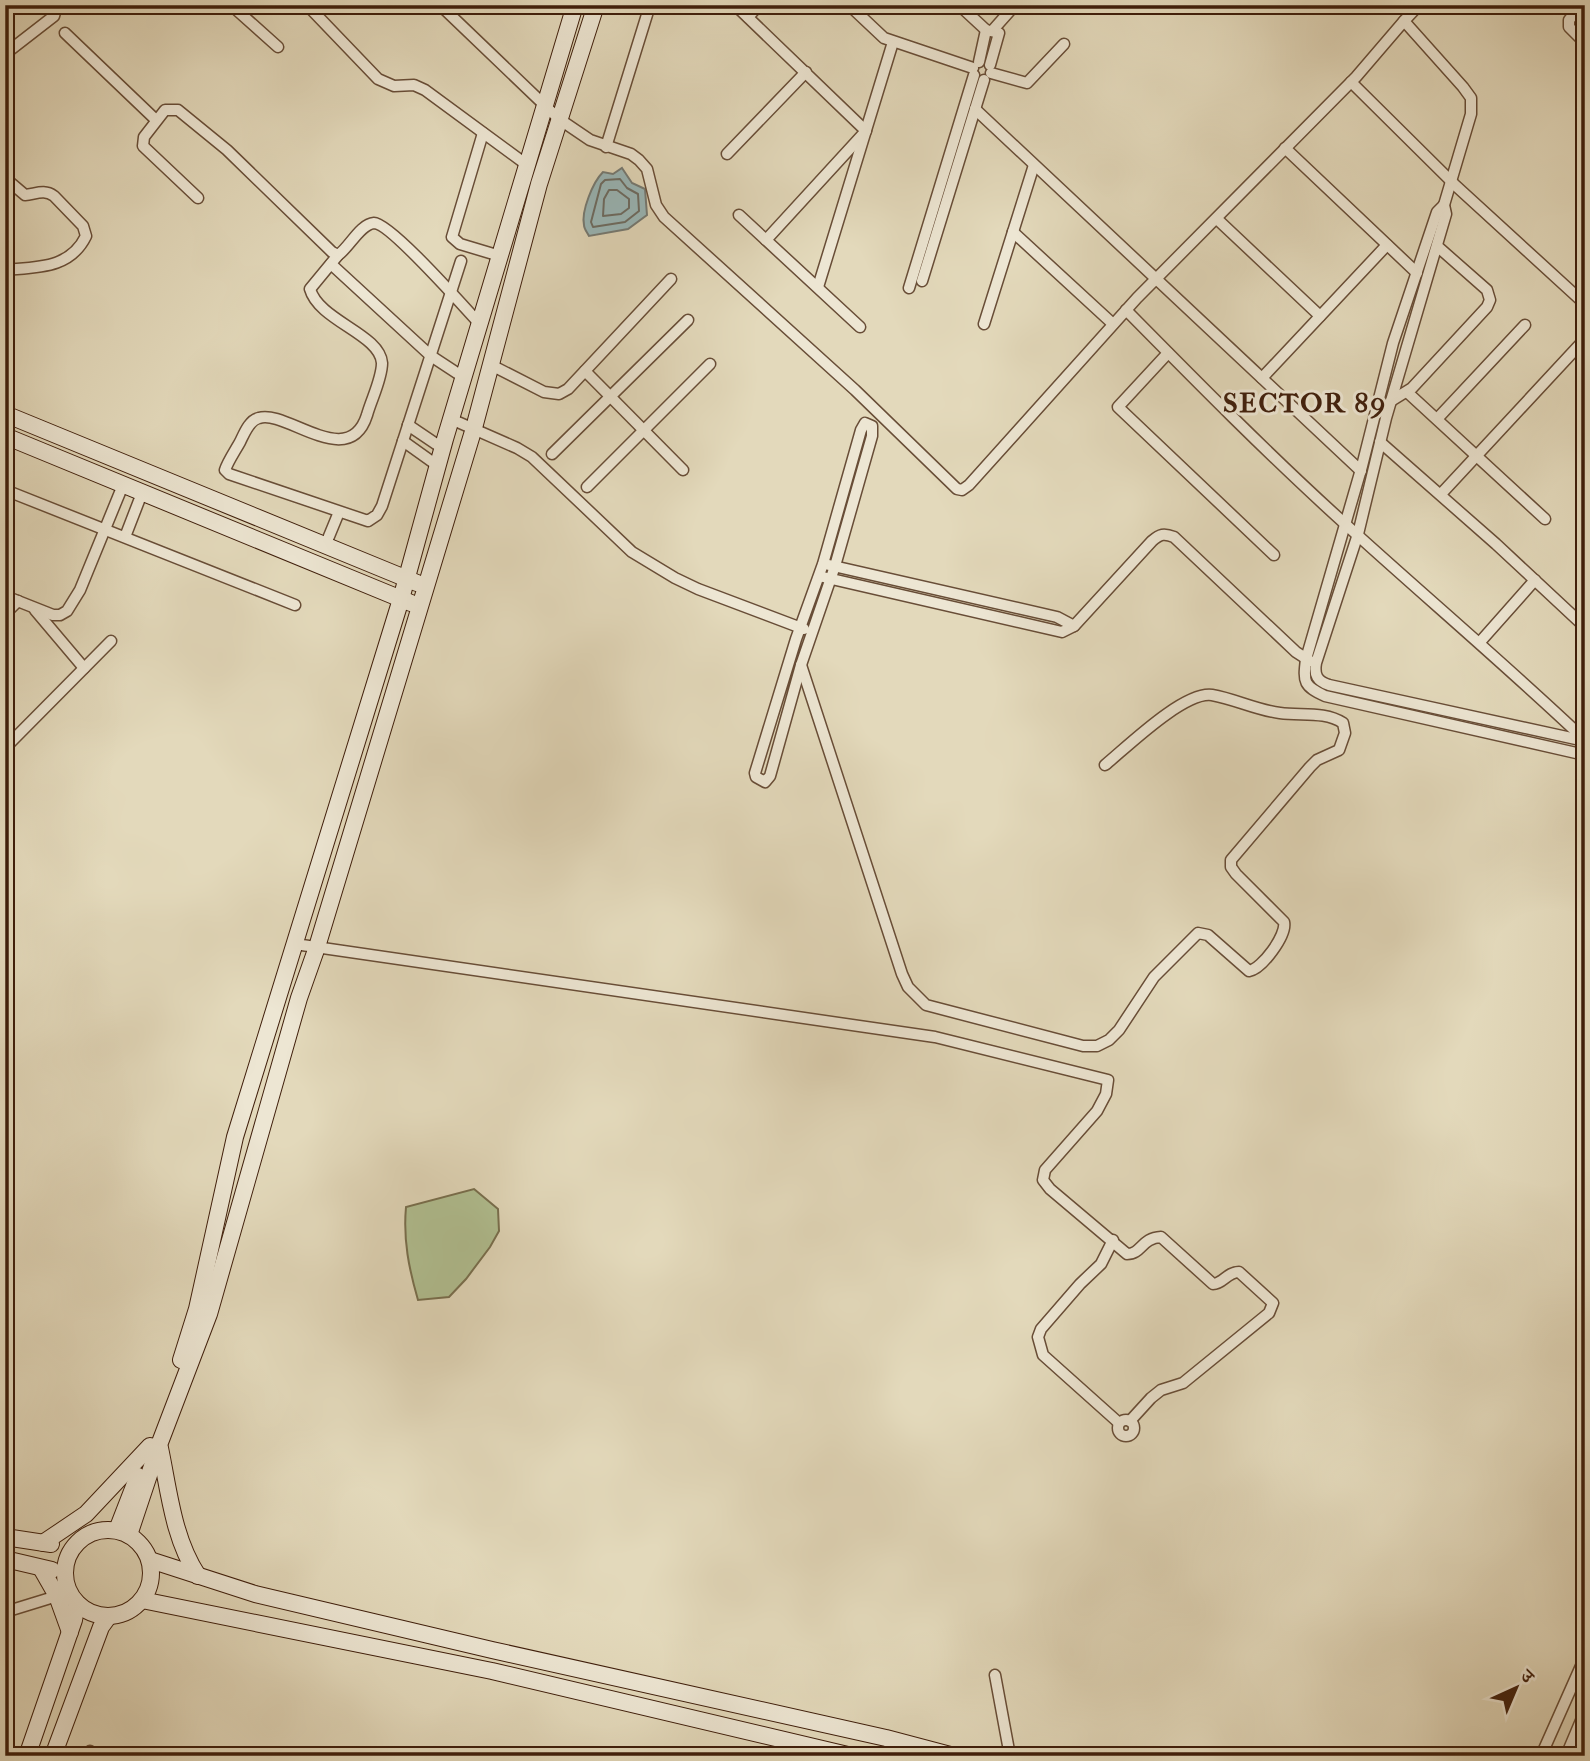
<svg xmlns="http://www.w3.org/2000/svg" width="1590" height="1761" font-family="'IM FELL French Canon','Noto Serif Devanagari',serif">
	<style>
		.green { fill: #b1c092; stroke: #786f4e; stroke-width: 2 }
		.water { fill: #99b8ba; stroke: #757a74; stroke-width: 2 }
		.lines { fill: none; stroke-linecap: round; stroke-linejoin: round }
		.shore { stroke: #6c6b62; stroke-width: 2 }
		.street-casing { stroke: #684d37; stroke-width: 13 }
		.secondary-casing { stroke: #3f1e0b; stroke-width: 18 }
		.street { stroke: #ede6d3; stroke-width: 10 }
		.secondary { stroke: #ede6d3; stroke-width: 16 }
		.labels { text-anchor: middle; stroke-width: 6; stroke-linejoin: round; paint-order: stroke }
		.district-label { font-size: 28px; font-weight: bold; letter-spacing: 2px; fill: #3f1e0b; stroke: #ede6d3 }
	</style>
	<rect width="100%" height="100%" fill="#e3d9bb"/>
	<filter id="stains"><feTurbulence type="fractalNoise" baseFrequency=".00286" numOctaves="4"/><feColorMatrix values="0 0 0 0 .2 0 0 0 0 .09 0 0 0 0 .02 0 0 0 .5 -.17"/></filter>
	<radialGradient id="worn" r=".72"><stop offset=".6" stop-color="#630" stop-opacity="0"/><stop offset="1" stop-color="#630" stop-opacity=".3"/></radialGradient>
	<path class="green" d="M474,1189l24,20 1,22 -9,16 -24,32 -17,18 -31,3c-9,-31 -15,-60 -12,-93z"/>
	<path class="water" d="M622,168l10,15 13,6 2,26 -19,14 -39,7c-2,-4 -5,-7 -5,-11 -3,-14 9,-43 19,-53l10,2z"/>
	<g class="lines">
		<g class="shore">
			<polygon points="620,179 627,188 638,194 639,211 625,222 593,227 591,222 601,184 605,180"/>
			<polygon points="609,190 617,190 629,199 629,208 621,214 603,216 604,199"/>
		</g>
		<defs>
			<g id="street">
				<polyline points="231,5 278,47"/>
				<polyline points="307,5 378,79 394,86 414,85 425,90 527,165"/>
				<polyline points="440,5 559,119 590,140 631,154 639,160 647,169 656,205 664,217 855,390 957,489 962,490 969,485 1137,298 1356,77 1404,21"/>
				<polyline points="735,5 866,131 766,240"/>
				<polyline points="849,5 884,38 973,68"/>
				<polyline points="959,5 986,30 999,33 990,65"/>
				<path d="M1419,5l-15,16 59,66 8,11v16l-27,91 2,9 -60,204 -28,116 -42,129c-2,12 1,18 13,22l256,56"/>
				<polyline points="1582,5 1569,20 1569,27 1585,43"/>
				<polyline points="748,17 759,5"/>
				<polyline points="992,31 1015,5"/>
				<polyline points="65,33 156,120"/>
				<polyline points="5,54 54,16 57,5"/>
				<polyline points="979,62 986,30"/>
				<polyline points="991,73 1027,83 1064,44"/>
				<polyline points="1351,82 1456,186 1585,304"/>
				<polyline points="975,109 1361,471"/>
				<polyline points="483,133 452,237 460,244 500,256"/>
				<polyline points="606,147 650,5"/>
				<polyline points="1285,148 1417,273"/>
				<polyline points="727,154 806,72"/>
				<path d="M5,178l20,17c11,-1 19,-6 29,1l29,30 3,10c-16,33 -49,31 -81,34"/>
				<path d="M198,198l-55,-52 1,-9 21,-27h13l49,40 105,102 6,3c11,-7 22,-31 36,-32 16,0 90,84 105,100"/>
				<path d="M1444,205l-7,7 -44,131 -31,123 -56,193c-3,24 -2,27 19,37l260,59"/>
				<polyline points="739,215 860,327"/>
				<polyline points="1217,219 1320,316"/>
				<polyline points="1013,232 1113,324"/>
				<path d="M338,255l-28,34c9,32 70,45 72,74 0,16 -11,37 -15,52 -18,57 -81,-6 -108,3 -10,2 -15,16 -19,24 -5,9 -12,19 -15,28l4,4 139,47 9,-6 5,-9 79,-245"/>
				<polyline points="331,264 431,356 463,377"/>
				<polyline points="922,281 984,80"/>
				<polyline points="818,287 893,42"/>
				<polyline points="909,288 974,75"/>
				<path d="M1126,310c71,72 142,144 217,212 80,73 163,143 242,218"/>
				<polyline points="984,324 1034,165"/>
				<polyline points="1168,353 1118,407 1274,555"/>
				<polyline points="491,365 544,392 559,394 568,389 671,279"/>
				<polyline points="585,371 683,470"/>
				<polyline points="1262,378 1387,245"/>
				<polyline points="1407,392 1545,519"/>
				<polyline points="1391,401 1412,388 1487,307 1490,300 1487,290 1437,246"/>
				<polyline points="451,419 517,448 532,457 632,552 675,578 698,589 804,629"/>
				<polyline points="1437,419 1525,325"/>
				<polygon points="865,423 872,426 872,436 835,566 801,665 770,776 765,782 756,777 755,773 796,639 823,564 861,430"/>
				<polyline points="408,425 442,448"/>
				<polyline points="403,441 438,466"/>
				<polyline points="1380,442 1496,544 1585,627"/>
				<polyline points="552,454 688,320"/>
				<polyline points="587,487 710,364"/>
				<polyline points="5,490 295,605"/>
				<polyline points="1441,494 1585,339"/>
				<polyline points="125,537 142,493"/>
				<polyline points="325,546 339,512"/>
				<polyline points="829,565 1057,617 1074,626"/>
				<path d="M823,577l239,55 12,-6 78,-85c8,-7 12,-8 22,-4l122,115 14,9"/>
				<polyline points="5,596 53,615 60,615 67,611 80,590 123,485"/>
				<polyline points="35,610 84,668"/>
				<polyline points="5,614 18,601"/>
				<polyline points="1480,642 1535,580"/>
				<path d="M801,665l101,309 6,13 18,18 157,41h14l12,-6 10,-10 35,-53 44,-44 10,2 41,36c13,-2 38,-36 35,-49l-48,-48 -5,-7v-7l79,-93 7,-7 22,-10 6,-17 -2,-10c-18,-12 -42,-7 -63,-10 -24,-3 -45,-14 -68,-18 -28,-4 -85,52 -107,70"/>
				<polyline points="5,748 111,641"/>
				<path d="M295,944l640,93 173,43 -2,14 -9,17 -52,59 -2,10 7,9 77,65c15,0 14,-16 34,-17l52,47c10,0 14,-12 26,-12l34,31 -4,10 -86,70 -22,7 -10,8 -21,23"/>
				<polyline points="1113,1240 1101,1264 1080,1284 1041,1329 1038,1337 1043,1355 1119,1423"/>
				<circle cx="1126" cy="1428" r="8"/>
				<polyline points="5,1612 57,1596"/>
				<polyline points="995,1675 1010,1756"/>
				<polyline points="88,1756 90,1751"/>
				<polyline points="1541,1756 1585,1657"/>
				<polyline points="1566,1756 1585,1711"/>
			</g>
			<g id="secondary">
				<polyline points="5,414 417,583"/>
				<polyline points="5,436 411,603"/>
				<polyline points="181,1360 197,1309 235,1137 401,599 445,439 575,5"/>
				<path d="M160,1448c9,43 13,90 38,128"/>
				<circle cx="108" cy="1573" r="43"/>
				<polyline points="117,1530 138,1476"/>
				<polyline points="129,1535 159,1445 209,1314 299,998 317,947 474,428 539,184 596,5"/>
				<polyline points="5,1537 51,1544"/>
				<polyline points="43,1543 86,1514 150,1446"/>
				<polyline points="5,1559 52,1570"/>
				<polyline points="150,1560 255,1594 492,1650 886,1738 954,1756"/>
				<polyline points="41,1568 57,1596 70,1632"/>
				<polyline points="142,1600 492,1671 852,1756"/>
				<polyline points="27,1756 74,1620 77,1603"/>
				<polyline points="53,1756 101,1627 109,1616"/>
			</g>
		</defs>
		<use href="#street" class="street-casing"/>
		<use href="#secondary" class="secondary-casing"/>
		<use href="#street" class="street"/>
		<use href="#secondary" class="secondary"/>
	</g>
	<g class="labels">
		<g class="district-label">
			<text x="1305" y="412">SECTOR 89</text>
		</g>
	</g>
	<rect width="1590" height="1761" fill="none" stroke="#e3d9bb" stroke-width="28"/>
	<rect x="7" y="7" width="1576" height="1747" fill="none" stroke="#3f1e0b" stroke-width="3.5"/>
	<rect x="14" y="14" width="1562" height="1733" fill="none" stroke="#3f1e0b" stroke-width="2"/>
	<g transform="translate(1516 1688) rotate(44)" stroke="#ede6d3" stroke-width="5" paint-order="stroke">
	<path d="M0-5L12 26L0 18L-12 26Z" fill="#3f1e0b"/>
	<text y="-10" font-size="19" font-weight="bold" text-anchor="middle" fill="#3f1e0b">उ</text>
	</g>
	<rect width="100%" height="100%" filter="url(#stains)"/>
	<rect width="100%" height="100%" fill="url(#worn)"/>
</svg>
